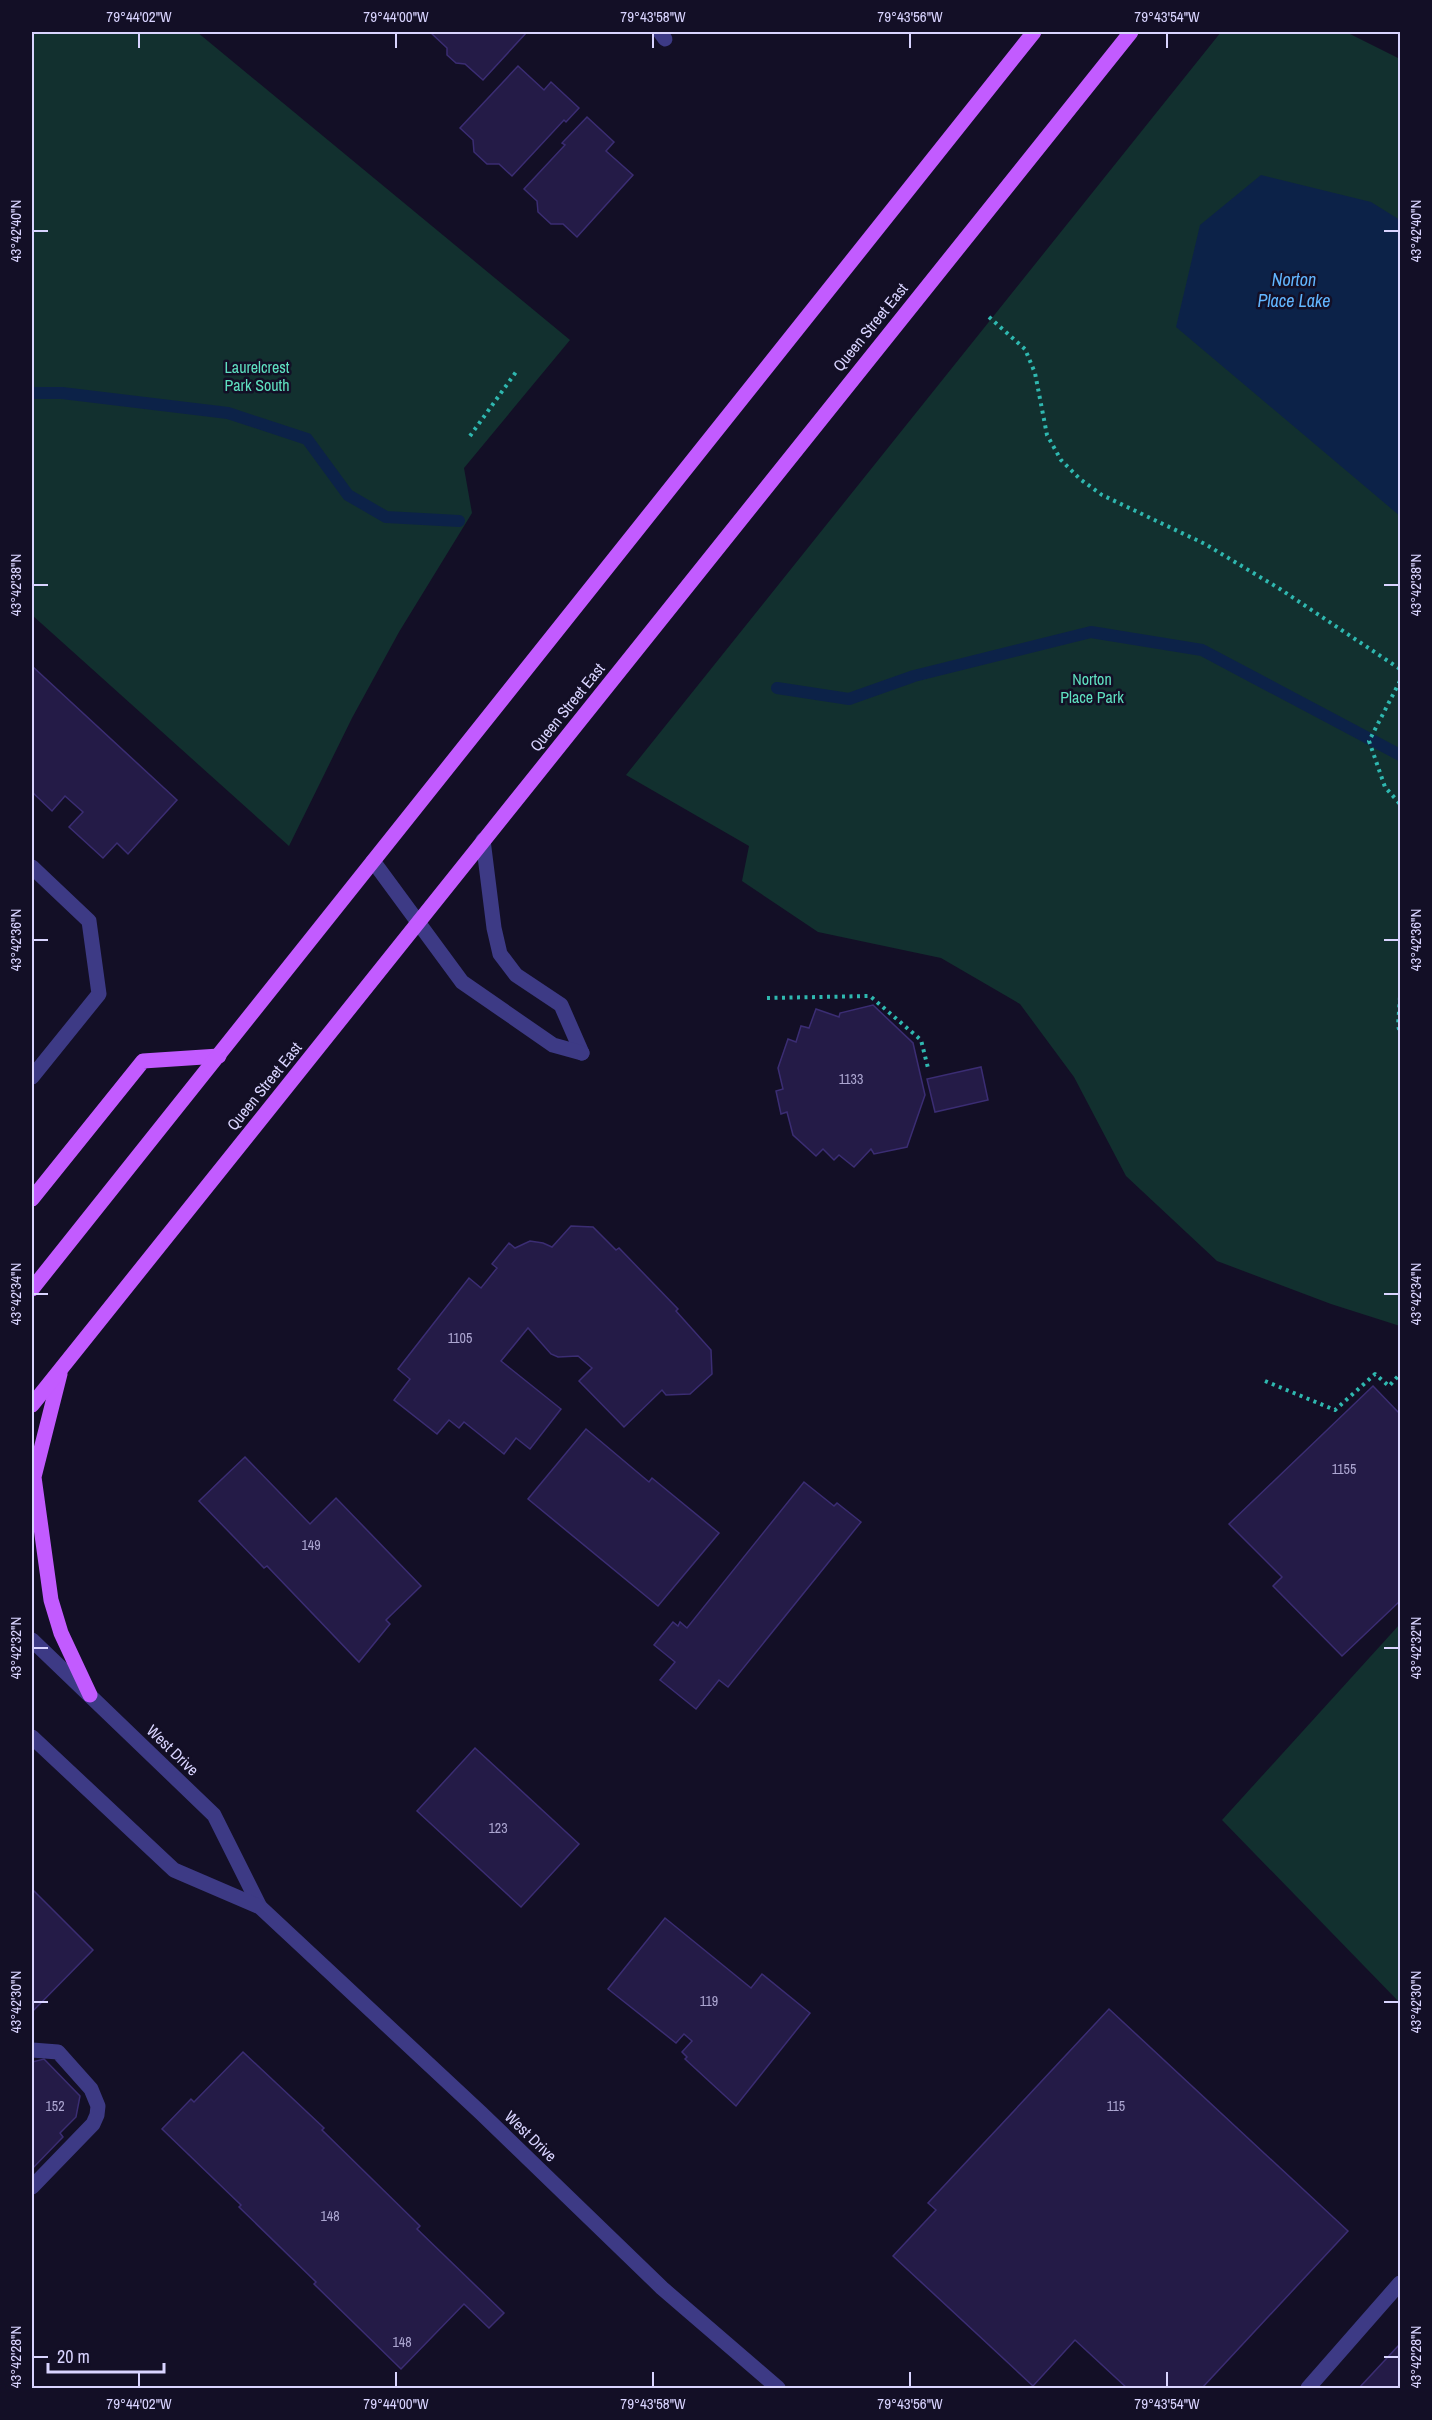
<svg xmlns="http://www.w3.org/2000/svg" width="1432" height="2420" font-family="'Archivo Narrow',sans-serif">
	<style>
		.green { fill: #12302f }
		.water { fill: #0c2248 }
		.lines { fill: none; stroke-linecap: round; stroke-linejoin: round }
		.stream { stroke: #0c2248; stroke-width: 12 }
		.building { fill: #241b47; stroke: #3b2d73; stroke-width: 1.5 }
		.path { stroke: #2fb8b0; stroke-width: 4; stroke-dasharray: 3 4.5; stroke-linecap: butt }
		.service { stroke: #3d3a85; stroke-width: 15 }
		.minor { stroke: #3d3a85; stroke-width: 15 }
		.tertiary { stroke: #3d3a85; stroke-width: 15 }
		.primary { stroke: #c25bff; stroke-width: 15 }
		.ticks { fill: none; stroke: #d9d4ff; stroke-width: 2 }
		.labels { text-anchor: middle; stroke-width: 5; stroke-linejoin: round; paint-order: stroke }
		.number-label { font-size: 14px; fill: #aca6d1 }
		.street-label { font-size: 16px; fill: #d9d4ff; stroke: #130f26 }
		.park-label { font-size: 16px; fill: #5fe0c0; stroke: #130f26 }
		.water-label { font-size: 18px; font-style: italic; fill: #62b6ff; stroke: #130f26 }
		.neatline { fill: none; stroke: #d9d4ff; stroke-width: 2 }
		.ticks-label { font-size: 15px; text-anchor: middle; fill: #d9d4ff }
	</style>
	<rect width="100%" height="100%" fill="#130f26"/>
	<g class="green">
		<polygon points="32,32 197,32 570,340 464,468 472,513 399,632 352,718 289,846 32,615"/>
		<polygon points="1221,32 1346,32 1400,59 1400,1326 1331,1304 1217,1261 1126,1176 1074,1077 1020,1004 941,958 818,932 742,881 749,846 626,775"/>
		<polygon points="1400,1624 1400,2003 1222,1820"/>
	</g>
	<polygon class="water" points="1261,175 1371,202 1400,220 1400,516 1176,327 1200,225"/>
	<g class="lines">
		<g class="stream">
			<polyline points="32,393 62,393 228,413 307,439 348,495 386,517 459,521"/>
			<polyline points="777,688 849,699 914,676 1091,632 1202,650 1400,755"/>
		</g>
	</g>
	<g class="building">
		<polygon points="430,32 527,32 483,80 465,64 456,63 447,55 447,48"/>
		<polygon points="518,66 544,90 551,82 579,108 566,122 564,120 512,176 499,164 487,164 474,152 473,140 460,128"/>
		<polygon points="587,117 614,142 606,151 633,175 577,237 563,224 551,224 538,212 537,201 524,189 565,145 562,143"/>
		<polygon points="32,666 177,800 128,854 117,843 103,858 69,827 83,812 65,796 52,811 32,792"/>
		<polygon points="873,1005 913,1043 925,1095 907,1147 874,1154 871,1149 854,1167 839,1155 834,1160 823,1149 816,1156 793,1135 787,1112 781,1114 776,1091 783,1089 778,1068 788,1039 796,1042 801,1026 809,1028 816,1009 839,1017 840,1013"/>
		<polygon points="981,1067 988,1100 935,1112 927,1079"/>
		<polygon points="571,1226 593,1227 616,1250 619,1248 678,1309 676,1311 711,1350 712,1374 690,1394 666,1395 662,1390 624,1427 579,1381 592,1368 578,1356 558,1357 551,1354 528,1328 501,1361 561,1409 530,1449 516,1438 504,1454 464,1422 459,1428 449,1420 437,1434 394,1400 410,1379 398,1369 469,1278 481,1288 497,1268 492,1264 509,1243 515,1248 530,1241 543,1243 552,1247"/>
		<polygon points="1373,1386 1400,1414 1400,1601 1342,1656 1273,1586 1282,1577 1229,1524"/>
		<polygon points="586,1429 649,1482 652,1478 719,1533 658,1606 528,1499"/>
		<polygon points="245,1457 310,1524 336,1498 421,1586 386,1620 390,1624 359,1662 267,1566 264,1568 199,1501"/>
		<polygon points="804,1482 834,1506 837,1503 861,1522 728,1687 719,1680 696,1709 660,1680 675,1662 654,1645 673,1622 678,1626 680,1622 687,1628"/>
		<polygon points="475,1748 579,1844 521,1907 417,1811"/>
		<polygon points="32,1889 93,1950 32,2012"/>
		<polygon points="665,1918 751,1988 762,1974 810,2013 736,2106 685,2059 687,2057 682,2052 692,2041 684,2034 676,2043 608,1989"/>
		<polygon points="1109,2009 1348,2231 1202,2388 1127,2388 1075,2340 1033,2386 893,2256 936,2210 928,2203"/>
		<polygon points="243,2052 324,2128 322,2130 420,2226 417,2229 504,2313 489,2328 464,2304 401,2369 314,2284 316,2282 239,2207 241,2205 162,2129 191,2099 194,2102"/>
		<polygon points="44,2059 80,2096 76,2117 60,2133 63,2137 32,2169 32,2062"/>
		<polygon points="1400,2344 1400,2388 1359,2388"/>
	</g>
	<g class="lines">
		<g class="path">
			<polyline points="989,317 1025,349 1035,373 1047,435 1061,460 1080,479 1102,495 1205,544 1280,589 1400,669"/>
			<polyline points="470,436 516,372"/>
			<polyline points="1400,681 1369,741 1385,787 1400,804"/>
			<polyline points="1400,997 1398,1026 1400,1032"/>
			<polyline points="767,998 870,996 921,1040 928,1068"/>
			<polyline points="1265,1381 1335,1410 1375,1374 1389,1386 1400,1374"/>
		</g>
		<g class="service">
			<polyline points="483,840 494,928 500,954 516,975 561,1005 582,1053"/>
			<polyline points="373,861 462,982 553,1045 582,1053"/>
			<polyline points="32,2050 58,2052 91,2089 98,2106 97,2115 93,2124 32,2187"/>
			<polyline points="1308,2388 1400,2283"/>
		</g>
		<g class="minor">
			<polyline points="660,32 665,39"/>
			<polyline points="32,867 89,921 99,994 32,1077"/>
		</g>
		<g class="tertiary">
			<polyline points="32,1640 214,1815 260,1907"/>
			<polyline points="32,1737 174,1870 260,1907 481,2113 662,2288 778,2388"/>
		</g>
		<g class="primary">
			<polyline points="32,1199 143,1061 219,1056"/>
			<polyline points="32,1289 1034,32"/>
			<polyline points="60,1374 34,1477 51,1600 61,1633 90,1695"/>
			<polyline points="32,1405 1131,32"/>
		</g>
	</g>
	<path class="ticks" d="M139,33v15M396,33v15M653,33v15M910,33v15M1167,33v15M33,231h15M1384,231h15M33,585h15M1384,585h15M33,940h15M1384,940h15M33,1294h15M1384,1294h15M33,1648h15M1384,1648h15M33,2002h15M1384,2002h15M33,2357h15M1384,2357h15M139,2372v15M396,2372v15M653,2372v15M910,2372v15M1167,2372v15"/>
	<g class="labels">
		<g class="number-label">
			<text x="851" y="1084">1133</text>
			<text x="460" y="1343">1105</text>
			<text x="1344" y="1474">1155</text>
			<text x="311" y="1550">149</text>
			<text x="498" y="1833">123</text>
			<text x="709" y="2006">119</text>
			<text x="55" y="2111">152</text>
			<text x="1116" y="2111">115</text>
			<text x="330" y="2221">148</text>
			<text x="402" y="2347">148</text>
		</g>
		<g class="street-label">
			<text transform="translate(870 327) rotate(-51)" y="6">Queen Street East</text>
			<text transform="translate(567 707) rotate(-51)" y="6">Queen Street East</text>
			<text transform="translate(264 1086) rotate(-51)" y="6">Queen Street East</text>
			<text transform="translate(173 1750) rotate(44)" y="6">West Drive</text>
			<text transform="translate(531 2136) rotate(44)" y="6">West Drive</text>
		</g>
		<g class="park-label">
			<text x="257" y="373">Laurelcrest<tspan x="257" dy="18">Park South</tspan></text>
			<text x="1092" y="685">Norton<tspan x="1092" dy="18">Place Park</tspan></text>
		</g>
		<g class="water-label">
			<text x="1294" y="286">Norton<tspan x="1294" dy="21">Place Lake</tspan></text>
		</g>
	</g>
	<rect width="1432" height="2420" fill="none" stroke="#130f26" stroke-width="66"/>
	<path d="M48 2363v9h116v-9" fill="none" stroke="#d9d4ff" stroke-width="3"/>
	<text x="57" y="2363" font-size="18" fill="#d9d4ff" stroke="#130f26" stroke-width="4.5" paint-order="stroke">20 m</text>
	<rect x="33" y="33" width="1366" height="2354" class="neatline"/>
	<g class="ticks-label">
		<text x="139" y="22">79°44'02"W</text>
		<text x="396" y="22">79°44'00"W</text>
		<text x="653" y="22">79°43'58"W</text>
		<text x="910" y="22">79°43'56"W</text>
		<text x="1167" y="22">79°43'54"W</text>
		<text transform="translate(16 231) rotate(-90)" y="5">43°42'40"N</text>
		<text transform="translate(1416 231) rotate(-90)" y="5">43°42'40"N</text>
		<text transform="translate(16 585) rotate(-90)" y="5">43°42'38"N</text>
		<text transform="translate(1416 585) rotate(-90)" y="5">43°42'38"N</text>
		<text transform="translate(16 940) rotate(-90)" y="5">43°42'36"N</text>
		<text transform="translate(1416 940) rotate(-90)" y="5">43°42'36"N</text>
		<text transform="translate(16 1294) rotate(-90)" y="5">43°42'34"N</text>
		<text transform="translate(1416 1294) rotate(-90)" y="5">43°42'34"N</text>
		<text transform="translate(16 1648) rotate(-90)" y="5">43°42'32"N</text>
		<text transform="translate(1416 1648) rotate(-90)" y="5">43°42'32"N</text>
		<text transform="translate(16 2002) rotate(-90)" y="5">43°42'30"N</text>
		<text transform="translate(1416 2002) rotate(-90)" y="5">43°42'30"N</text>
		<text transform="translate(16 2357) rotate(-90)" y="5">43°42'28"N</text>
		<text transform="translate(1416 2357) rotate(-90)" y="5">43°42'28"N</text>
		<text x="139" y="2409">79°44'02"W</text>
		<text x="396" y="2409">79°44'00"W</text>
		<text x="653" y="2409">79°43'58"W</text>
		<text x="910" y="2409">79°43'56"W</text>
		<text x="1167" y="2409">79°43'54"W</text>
	</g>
</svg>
